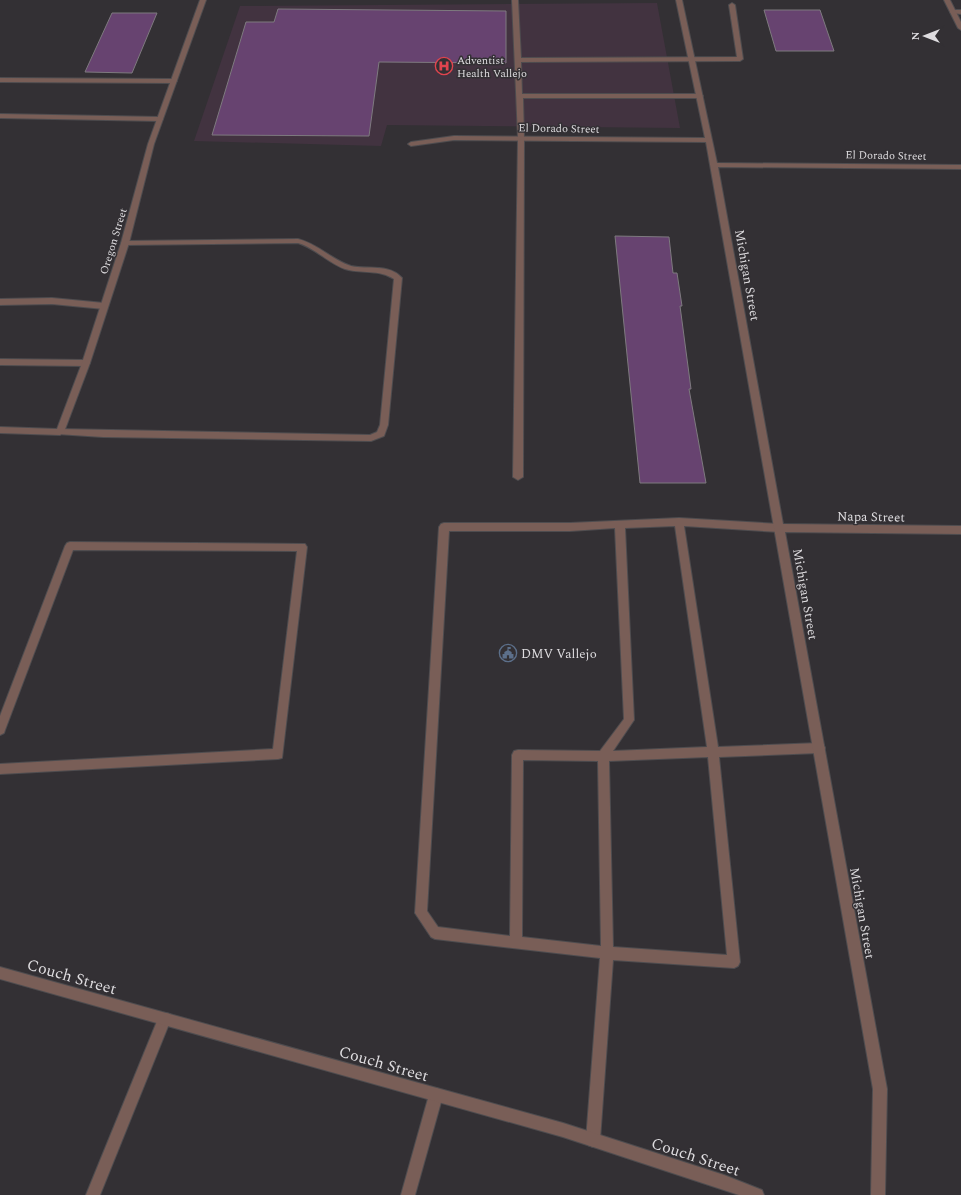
<svg xmlns="http://www.w3.org/2000/svg" width="961" height="1195" font-family="Spectral,serif">
	<style>
		.medical { fill: #423340 }
		.building { fill: #674370; stroke: #7e7a7f }
		.lines { fill: none; stroke-linecap: round; stroke-linejoin: round }
		.service-casing { stroke: #4e4c4f; stroke-width: 2 }
		.minor-casing { stroke: #4e4c4f; stroke-width: 2 }
		.tertiary-casing { stroke: #4e4c4f; stroke-width: 2 }
		.service { fill: #795e57; fill-rule: evenodd }
		.minor { fill: #795e57; fill-rule: evenodd }
		.tertiary { fill: #795e57; fill-rule: evenodd }
		.labels { text-anchor: middle; stroke-width: 3; stroke-linejoin: round; paint-order: stroke }
		.far-poi-label { font-size: 11px; fill: #dedcdf; stroke: #333034; text-anchor: start }
		.far-street-label { font-size: 11px; fill: #dedcdf; stroke: #333034 }
		.street-label { font-size: 13px; fill: #dedcdf; stroke: #333034 }
		.poi-label { font-size: 13px; fill: #dedcdf; stroke: #333034; text-anchor: start }
		.near-street-label { font-size: 16px; fill: #dedcdf; stroke: #333034 }
	</style>
	<rect width="100%" height="100%" fill="#333034"/>
	<polygon class="medical" points="657,3 680,128 387,125 381,146 194,141 240,6"/>
	<g class="building">
		<polygon points="278,9 506,11 506,63 379,62 369,136 212,135 246,22 274,22"/>
		<polygon points="764,10 820,10 834,51 776,51"/>
		<polygon points="112,13 157,13 132,73 85,72"/>
		<polygon points="615,236 669,237 673,273 677,273 682,306 680,306 691,389 689,389 706,483 640,483"/>
	</g>
	<g class="lines">
		<defs>
			<g id="service">
				<polygon points="512,0 518,0 521,58 737,57 729,5 732,3 735,5 743,59 740,61 521,62 522,94 700,94 703,96 700,98 523,98 524,138 523,477 518,480 513,477 518,138"/>
				<polygon points="953,10 961,10 961,14 951,13 950,12"/>
				<polygon points="0,78 174,79 177,81 174,83 0,82"/>
				<polygon points="0,114 160,117 163,119 160,121 0,118"/>
				<path d="M298,239c20,5 34,21 53,27 17,4 38,-3 51,12l-14,147 -4,11 -13,5 -268,-4 -46,-3 -1,-2 1,-2 3,-1 310,6 7,-3 3,-7 14,-146c-15,-10 -33,-5 -49,-10 -17,-6 -30,-21 -47,-26l-173,2 -4,-2 4,-2z"/>
				<polygon points="52,298 104,303 108,306 104,309 52,304 0,305 0,299"/>
				<polygon points="0,359 86,360 90,363 86,366 0,365"/>
				<path d="M679,518l101,6 3,1 2,3 -2,3 -3,1 -96,-6 34,221 101,-4 4,1 2,4 -2,4 -4,1 -100,4 21,205 -2,4 -4,2 -121,-8 -13,180 -2,5 -5,2 -5,-2 -2,-5 14,-182 -165,-19 -4,-2 -16,-24 24,-386 2,-3 3,-1h126zM675,526l32,221 -94,4 21,-31 -9,-192zM615,528l9,191 -24,32 -82,-1 -4,1 -2,4 -2,181 -72,-9 -11,-16 22,-380h121zM708,757l19,198 -114,-8 -4,-186zM523,760l75,1 3,185 -79,-9z"/>
				<polygon points="70,542 305,544 307,547 282,758 278,759 0,774 0,764 273,749 297,551 73,550 5,730 4,733 0,735 0,716 65,546 67,543"/>
				<polygon points="165,1013 170,1014 171,1019 100,1195 86,1195 160,1014"/>
				<polygon points="436,1088 441,1090 443,1095 415,1195 401,1195 429,1095 431,1090"/>
			</g>
			<g id="minor">
				<polygon points="200,0 206,0 154,144 129,243 90,363 64,432 60,435 0,433 0,427 57,429 82,363 121,243 148,144"/>
				<polygon points="676,0 682,0 717,163 961,165 961,169 718,167 783,524 961,526 961,534 785,532 887,1089 885,1195 871,1195 873,1089 706,142 454,140 411,146 408,144 411,142 454,136 705,138"/>
				<polygon points="944,0 950,0 961,22 961,30 958,28"/>
			</g>
			<polygon id="tertiary" points="0,967 563,1123 724,1175 762,1190 764,1195 739,1195 563,1137 0,979"/>
		</defs>
		<use href="#service" class="service-casing"/>
		<use href="#minor" class="minor-casing"/>
		<use href="#tertiary" class="tertiary-casing"/>
		<use href="#service" class="service"/>
		<use href="#minor" class="minor"/>
		<use href="#tertiary" class="tertiary"/>
	</g>
	<defs>
		<symbol id="hospital-ring" viewBox="-11 -11 22 22"><circle r="9.5" fill="#333034" stroke="#e0444e" stroke-width="1.5"/><path d="M-5-5h3v3.5h4V-5h3V5h-3V1.5h-4V5h-3Z" fill="#e0444e"/></symbol>
		<symbol id="civic-ring" viewBox="-11 -11 22 22"><circle r="9.5" fill="#333034" stroke="#5c6f8a" stroke-width="1.5"/><path d="M-.6-6.5H3V-4.5H.6V-3L4-1V1h2V6H-6V1h2V-1L-.6-3ZM-1.2 2.5V6h2.4V2.5Z" fill="#5c6f8a"/></symbol>
	</defs>
	<g fill-rule="evenodd">
		<use href="#hospital-ring" x="434" y="56" width="20" height="20"/>
		<use href="#civic-ring" x="498" y="643" width="20" height="20"/>
	</g>
	<g class="labels">
		<g class="far-poi-label">
			<text x="457" y="64">Adventist<tspan x="457" dy="13">Health Vallejo</tspan></text>
		</g>
		<g class="far-street-label">
			<text transform="translate(559 128) rotate(1)" y="4">El Dorado Street</text>
			<text transform="translate(886 155) rotate(1)" y="4">El Dorado Street</text>
			<text transform="translate(113 241) rotate(-73)" y="4">Oregon Street</text>
		</g>
		<g class="street-label">
			<text transform="translate(748 275) rotate(80)" y="5">Michigan Street</text>
			<text transform="translate(871 516) rotate(1)" y="5">Napa Street</text>
			<text transform="translate(806 594) rotate(80)" y="5">Michigan Street</text>
			<text transform="translate(863 913) rotate(80)" y="5">Michigan Street</text>
		</g>
		<g class="poi-label">
			<text x="521" y="658">DMV Vallejo</text>
		</g>
		<g class="near-street-label">
			<text transform="translate(72 976) rotate(16)" y="6">Couch Street</text>
			<text transform="translate(384 1063) rotate(16)" y="6">Couch Street</text>
			<text transform="translate(696 1156) rotate(18)" y="6">Couch Street</text>
		</g>
	</g>
	<g transform="translate(925 36) rotate(270)" stroke="#333034" stroke-width="3" paint-order="stroke">
	<path d="M0-3L7 15L0 10L-7 15Z" fill="#dedcdf"/>
	<text y="-6" font-size="11" font-weight="bold" text-anchor="middle" fill="#dedcdf">N</text>
	</g>
</svg>
